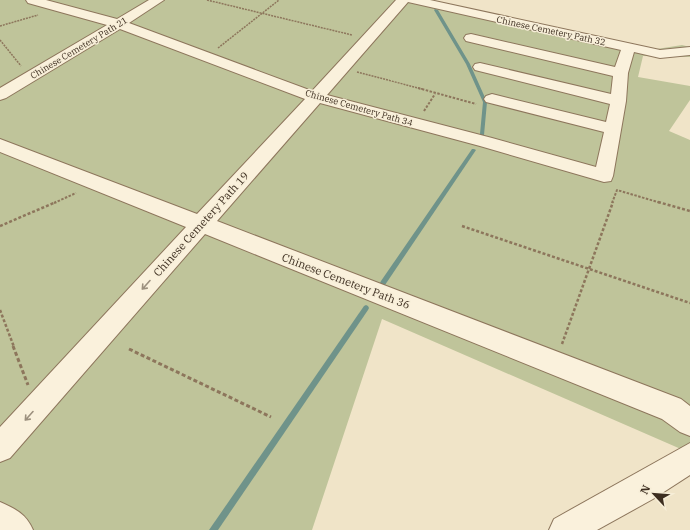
<svg xmlns="http://www.w3.org/2000/svg" width="690" height="530" font-family="'IBM Plex Serif',serif">
	<style>
		.cemetery { fill: #bfc49a }
		.lines { fill: none; stroke-linecap: round; stroke-linejoin: round }
		.stream { fill: #6f938a; fill-rule: evenodd }
		.minor-casing { stroke: #8d765c; stroke-width: 2 }
		.path-far3 { stroke: #8d765c; stroke-width: 1.5; stroke-dasharray: 2 1; stroke-linecap: butt }
		.path-far2 { stroke: #8d765c; stroke-width: 2; stroke-dasharray: 2.5 1.5; stroke-linecap: butt }
		.path-far1 { stroke: #8d765c; stroke-width: 2.5; stroke-dasharray: 3 2; stroke-linecap: butt }
		.path { stroke: #8d765c; stroke-width: 3; stroke-dasharray: 4 2.5; stroke-linecap: butt }
		.minor { fill: #faf1dc; fill-rule: evenodd }
		.oneway { stroke: #9c907e }
		.labels { text-anchor: middle; stroke-width: 3; stroke-linejoin: round; paint-order: stroke }
		.far-street-label { font-size: 9px; fill: #3d2e20; stroke: #f7eed8 }
		.street-label { font-size: 11px; fill: #3d2e20; stroke: #f7eed8 }
	</style>
	<rect width="100%" height="100%" fill="#f0e4c8"/>
	<polygon class="cemetery" points="0,0 396,0 638,52 682,45 690,47 690,57 643,56 638,77 690,86 690,100 669,131 690,140 690,453 382,319 312,530 0,530"/>
	<g class="lines">
		<g class="stream">
			<polygon points="435,9 438,10 470,64 487,102 484,135 480,135 480,134 483,102 466,64 434,10"/>
			<polygon points="472,149 474,149 476,150 385,285 381,285 380,283 381,281"/>
			<polygon points="366,305 368,306 369,308 368,310 218,530 209,530 364,306"/>
		</g>
		<defs>
			<g id="minor">
				<path d="M26,0h20l71,19 32,-19h15l-35,23 183,68 84,-91h34l230,50 30,-3v8l-30,3 -26,-6 -6,21 -2,28 -13,75 -2,5 -7,1 -124,-36 -160,-43 -103,118 464,178 9,7v30l-10,-4 -18,-13 -457,-185 -195,224 -10,4v-35l186,-200 -186,-75v-13l197,75 108,-115 -185,-70 -114,69 -6,2v-12l107,-63 -79,-22zM408,2l213,48 -6,17 -144,-33 -5,1 -2,3 2,3 147,35 -2,18 -131,-31 -5,1 -2,3 2,3 135,34 -4,18 -114,-28 -6,2 -2,3 2,3 118,30 -8,35 -104,-29 -165,-43z"/>
				<polygon points="690,443 690,475 653,499 597,530 549,530 554,519"/>
				<path d="M0,502c16,7 26,12 33,28h-33z"/>
			</g>
		</defs>
		<use href="#minor" class="minor-casing"/>
		<g class="path-far3">
			<polyline points="207,0 352,35"/>
			<polyline points="0,26 38,15"/>
			<polyline points="0,40 21,66"/>
			<polyline points="218,48 279,0"/>
			<polyline points="357,72 422,89"/>
		</g>
		<g class="path-far2">
			<polyline points="418,88 476,104"/>
			<polyline points="424,111 435,94"/>
			<polyline points="54,203 76,193"/>
			<polyline points="612,203 617,190 661,203"/>
		</g>
		<g class="path-far1">
			<polyline points="658,202 690,211"/>
			<polyline points="0,226 56,202"/>
			<polyline points="462,226 690,303"/>
			<polyline points="0,310 14,347"/>
			<polyline points="562,344 613,202"/>
		</g>
		<g class="path">
			<polyline points="13,346 28,385"/>
			<polyline points="129,349 271,417"/>
		</g>
		<use href="#minor" class="minor"/>
	</g>
	<defs><path id="oneway-shaft" d="M-6 0H5M1.5-3L5.5 0L1.5 3" fill="none" stroke-width="1.6" stroke-linecap="round" stroke-linejoin="round"/></defs>
	<g class="oneway">
		<use href="#oneway-shaft" transform="translate(146 285) rotate(132)"/>
		<use href="#oneway-shaft" transform="translate(29 416) rotate(132)"/>
	</g>
	<g class="labels">
		<g class="far-street-label">
			<text transform="translate(551 31) rotate(12)" y="3">Chinese Cemetery Path 32</text>
			<text transform="translate(79 48) rotate(-31)" y="3">Chinese Cemetery Path 21</text>
			<text transform="translate(359 108) rotate(16)" y="3">Chinese Cemetery Path 34</text>
		</g>
		<g class="street-label">
			<text transform="translate(201 224) rotate(-48)" y="4">Chinese Cemetery Path 19</text>
			<text transform="translate(346 281) rotate(21)" y="4">Chinese Cemetery Path 36</text>
		</g>
	</g>
	<g transform="translate(654 494) rotate(296)" stroke="#f7eed8" stroke-width="3" paint-order="stroke">
	<path d="M0-3L7 15L0 10L-7 15Z" fill="#3d2e20"/>
	<text y="-6" font-size="11" font-weight="bold" text-anchor="middle" fill="#3d2e20">N</text>
	</g>
</svg>
